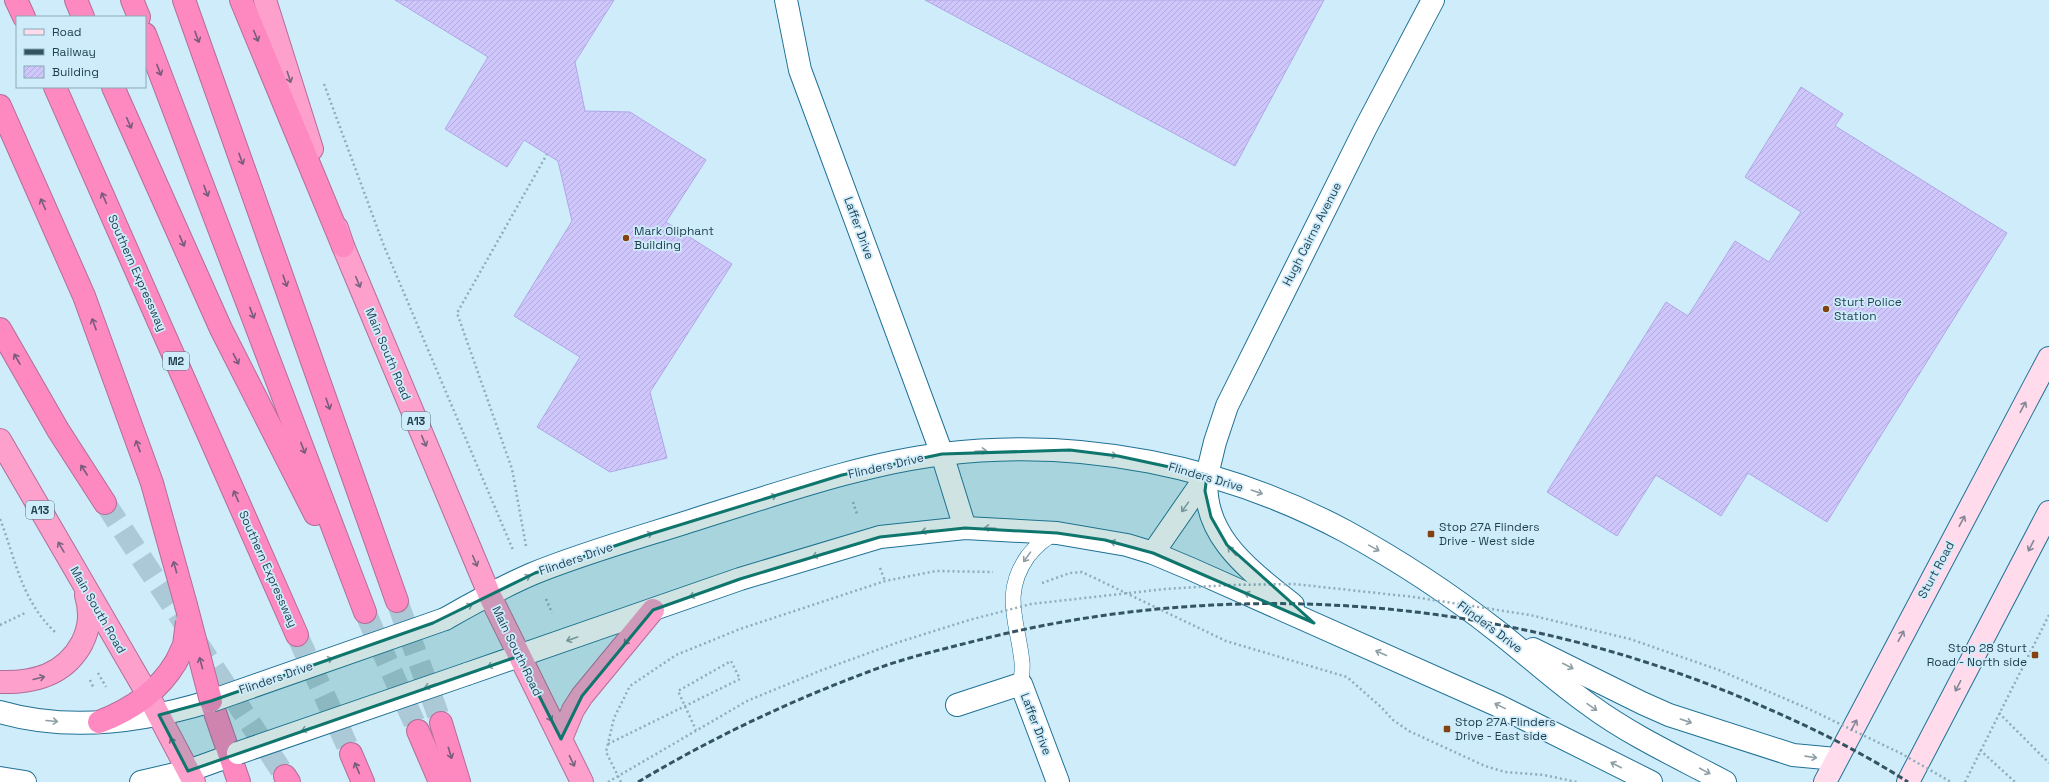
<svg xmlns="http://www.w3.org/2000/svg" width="2049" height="782" font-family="'Space Grotesk',sans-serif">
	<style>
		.building { fill: url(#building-hatch); stroke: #b0a6e7 }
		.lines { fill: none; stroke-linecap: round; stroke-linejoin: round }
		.motorway-tunnel { stroke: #acc9d8; stroke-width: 22; stroke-dasharray: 22 11; stroke-linecap: butt }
		.service-casing { stroke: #207194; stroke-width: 16 }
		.minor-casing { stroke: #207194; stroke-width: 24 }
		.tertiary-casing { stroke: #207194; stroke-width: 24 }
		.secondary-casing { stroke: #207194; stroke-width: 24 }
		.trunk-casing { stroke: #b06e98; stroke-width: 24 }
		.motorway-casing { stroke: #b06e98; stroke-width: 24 }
		.path { stroke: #8eacbb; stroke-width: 2.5; stroke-dasharray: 2 3; stroke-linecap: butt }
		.service { stroke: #fff; stroke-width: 15 }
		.minor { stroke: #fff; stroke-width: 22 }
		.tertiary { stroke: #fff; stroke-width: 22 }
		.secondary { stroke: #ffdbec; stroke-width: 22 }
		.trunk { stroke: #fea0cc; stroke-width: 22 }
		.motorway { stroke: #fe88c0; stroke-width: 22 }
		.rail { stroke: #355463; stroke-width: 3; stroke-dasharray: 6 3; stroke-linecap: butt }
		.tertiary-bridge-casing { stroke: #207194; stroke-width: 24; stroke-linecap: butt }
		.motorway-bridge-casing { stroke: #b06e98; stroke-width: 24; stroke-linecap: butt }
		.path-bridge { stroke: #8eacbb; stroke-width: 2.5; stroke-dasharray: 2 3; stroke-linecap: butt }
		.tertiary-bridge { stroke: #fff; stroke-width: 22 }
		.motorway-bridge { stroke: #fe88c0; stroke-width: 22 }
		.oneway { stroke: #785c7c }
		.oneway2 { stroke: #786680 }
		.oneway3 { stroke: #848595 }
		.oneway4 { stroke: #8f9fa6 }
		.marked { fill: #0f766e; fill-opacity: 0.2; stroke: #0f766e; stroke-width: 3; stroke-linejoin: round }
		.poi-dot { fill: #854211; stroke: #cfecfb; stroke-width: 1.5 }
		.labels { text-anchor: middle; stroke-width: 3.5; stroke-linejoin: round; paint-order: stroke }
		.shield { fill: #cfecfb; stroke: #547382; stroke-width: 1 }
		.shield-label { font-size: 11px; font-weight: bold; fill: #1f3f4e }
		.street-label { font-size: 12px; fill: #1f3f4e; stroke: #cfecfb }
		.poi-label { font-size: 12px; fill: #1f3f4e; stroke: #cfecfb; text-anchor: start }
	</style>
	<defs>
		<pattern id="building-hatch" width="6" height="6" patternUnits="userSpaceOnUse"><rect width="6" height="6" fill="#cfc7fc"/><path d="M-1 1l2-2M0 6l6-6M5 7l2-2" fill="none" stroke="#b1acda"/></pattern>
	</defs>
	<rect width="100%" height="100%" fill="#cfecfb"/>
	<g class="building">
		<polygon points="395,0 614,0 575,62 585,111 630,112 706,160 666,222 732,264 650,392 667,458 610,472 537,427 580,357 514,316 572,221 558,161 524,140 507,167 445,129 488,57"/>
		<polygon points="925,0 1324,0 1235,166"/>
		<polygon points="1801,87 1843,114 1835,126 2007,233 1827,522 1748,473 1721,516 1656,475 1617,536 1547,492 1666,302 1688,316 1735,241 1769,262 1801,212 1745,177"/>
	</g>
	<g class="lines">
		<g class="motorway-tunnel">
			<polyline points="105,503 285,776"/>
			<polyline points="397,601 441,723"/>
			<polyline points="365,612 418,731"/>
			<polyline points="297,635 351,754"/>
		</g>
		<defs>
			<path id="service" d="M1021,684c0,-7 2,-15 1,-22 -4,-40 -21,-68 6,-106 8,-10 16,-18 28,-23"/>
			<g id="minor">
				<polyline points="786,0 800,70 942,454"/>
				<polyline points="1207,475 1215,442 1227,406 1366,127 1433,0"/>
				<polyline points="957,705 1021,684 1058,782"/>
			</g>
			<g id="tertiary">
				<polyline points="942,454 965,528"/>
				<path d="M1207,475c-7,61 44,96 86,130"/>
				<polyline points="1153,553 1207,475"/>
				<path d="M445,619c28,-16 57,-32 87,-45 56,-23 116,-39 174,-58 74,-23 160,-53 237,-62 138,-17 280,12 402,77 53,29 105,63 152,100 32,25 61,52 94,75 41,30 89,52 134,76"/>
				<polyline points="1533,649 1642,703 1669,715 1793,755 1836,759"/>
				<polyline points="467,674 740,579 880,537 965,528 1057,533 1127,545 1153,553 1191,569 1499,706 1651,782"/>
				<path d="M0,712c69,20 143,10 211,-11"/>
				<polyline points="0,778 25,782"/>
				<polyline points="141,782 188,771 238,753"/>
			</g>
			<g id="secondary">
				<polyline points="1825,782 2049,358"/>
				<polyline points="1908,782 2049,512"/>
			</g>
			<g id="trunk">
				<polyline points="265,0 312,149"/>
				<polyline points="337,228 343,246 490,596 582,782"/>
				<polyline points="0,440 148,695 194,782"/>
				<path d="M0,682c34,1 65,-7 82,-39 8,-16 9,-30 4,-48"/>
				<polyline points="561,739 573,710 582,696 653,610"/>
			</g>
			<g id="motorway">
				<polyline points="16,0 24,17"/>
				<polyline points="76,0 83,17"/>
				<polyline points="132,0 139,17"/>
				<polyline points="184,0 397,601"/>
				<polyline points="241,0 343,246"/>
				<polyline points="145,34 365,612"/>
				<polyline points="55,87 297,635"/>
				<polyline points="113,87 221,329 315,514"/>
				<polyline points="0,106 84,296 152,483 186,605"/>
				<polyline points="0,329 58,430 105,503"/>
				<polyline points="211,701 239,782"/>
				<path d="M99,722c32,-12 59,-30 77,-60"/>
				<polyline points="441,723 459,782"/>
				<polyline points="418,731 440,782"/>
				<polyline points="351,754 363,782"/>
				<polyline points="285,776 289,782"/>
			</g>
		</defs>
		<use href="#service" class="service-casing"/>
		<use href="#minor" class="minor-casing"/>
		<use href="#tertiary" class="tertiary-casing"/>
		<use href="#secondary" class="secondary-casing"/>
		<use href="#trunk" class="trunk-casing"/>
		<use href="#motorway" class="motorway-casing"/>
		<g class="path">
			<polyline points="324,84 384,246 513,550"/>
			<polyline points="853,502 857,514"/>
			<path d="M0,519c16,41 21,81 55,113"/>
			<polyline points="526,546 512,469 457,313 547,154"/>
			<polyline points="880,568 885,581"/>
			<polyline points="1042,583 1070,573 1082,572 1226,641 1347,677 1381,707 1393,720 1409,731 1485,766 1505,772 1544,775 1577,782"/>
			<polyline points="546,599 552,613"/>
			<polyline points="0,625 25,613"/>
			<polyline points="98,673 106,687"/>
			<polyline points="90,680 94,689"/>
			<polyline points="1999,713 2049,763"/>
			<polyline points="608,744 740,679 731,661 678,691 696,730"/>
			<polyline points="1980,750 2015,782"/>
			<polyline points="621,782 606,752 614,718 630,686 676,655 740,629 885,581 936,571 993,572"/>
			<polyline points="1965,782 2049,615"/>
		</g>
		<use href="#service" class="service"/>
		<use href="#minor" class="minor"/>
		<use href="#tertiary" class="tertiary"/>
		<use href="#secondary" class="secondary"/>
		<use href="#trunk" class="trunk"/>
		<use href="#motorway" class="motorway"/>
		<path class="rail" d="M638,782c79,-47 162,-86 249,-117 27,-9 56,-16 84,-23 249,-65 518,-47 757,50 62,25 124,54 180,90"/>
		<defs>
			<g id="tertiary-bridge">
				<polyline points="211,701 445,619"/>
				<polyline points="238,753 467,674"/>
			</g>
			<g id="motorway-bridge">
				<polyline points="186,605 211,701"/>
				<polyline points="176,662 184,645 187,622"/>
			</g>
		</defs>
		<use href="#tertiary-bridge" class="tertiary-bridge-casing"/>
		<use href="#motorway-bridge" class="motorway-bridge-casing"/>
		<polyline class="path-bridge" points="608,782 747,701 822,670 899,642 969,620 1031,604 1165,589 1230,585 1294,584 1414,597 1530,615 1630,639 1719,670 1811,710 1902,754 1951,782"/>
		<use href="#tertiary-bridge" class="tertiary-bridge"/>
		<use href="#motorway-bridge" class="motorway-bridge"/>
	</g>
	<defs><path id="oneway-shaft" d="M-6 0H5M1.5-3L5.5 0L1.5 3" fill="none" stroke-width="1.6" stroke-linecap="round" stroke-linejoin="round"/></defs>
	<g class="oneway">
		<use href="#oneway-shaft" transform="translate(256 36) rotate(67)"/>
		<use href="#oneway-shaft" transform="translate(197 37) rotate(70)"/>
		<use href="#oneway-shaft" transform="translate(159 70) rotate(69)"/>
		<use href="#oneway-shaft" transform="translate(129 123) rotate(66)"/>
		<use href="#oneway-shaft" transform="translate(241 159) rotate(70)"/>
		<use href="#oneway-shaft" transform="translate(206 191) rotate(69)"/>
		<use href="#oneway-shaft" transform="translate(104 198) rotate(-114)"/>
		<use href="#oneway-shaft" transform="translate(43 204) rotate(-114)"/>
		<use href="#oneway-shaft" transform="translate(182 241) rotate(66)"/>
		<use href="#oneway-shaft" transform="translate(285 281) rotate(71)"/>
		<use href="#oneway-shaft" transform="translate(252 313) rotate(69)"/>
		<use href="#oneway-shaft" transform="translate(94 324) rotate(-110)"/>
		<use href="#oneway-shaft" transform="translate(17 359) rotate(-120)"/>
		<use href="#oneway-shaft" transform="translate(236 359) rotate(63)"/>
		<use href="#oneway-shaft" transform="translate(328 404) rotate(71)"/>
		<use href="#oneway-shaft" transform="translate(138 446) rotate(-110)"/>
		<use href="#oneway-shaft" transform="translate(303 448) rotate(69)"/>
		<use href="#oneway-shaft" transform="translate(84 470) rotate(-123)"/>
		<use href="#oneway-shaft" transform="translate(236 496) rotate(-114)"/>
		<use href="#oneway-shaft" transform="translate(175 567) rotate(-106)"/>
		<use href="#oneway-shaft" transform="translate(201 663) rotate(-105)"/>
		<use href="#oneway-shaft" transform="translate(450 753) rotate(73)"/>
		<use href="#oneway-shaft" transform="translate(357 768) rotate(-113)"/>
	</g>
	<g class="oneway2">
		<use href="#oneway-shaft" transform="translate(289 77) rotate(72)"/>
		<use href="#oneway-shaft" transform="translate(358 282) rotate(67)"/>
		<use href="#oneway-shaft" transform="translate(424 441) rotate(67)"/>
		<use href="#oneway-shaft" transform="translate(61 547) rotate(-120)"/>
		<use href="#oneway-shaft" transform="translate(475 561) rotate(67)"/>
		<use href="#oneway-shaft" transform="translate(628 640) rotate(130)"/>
		<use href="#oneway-shaft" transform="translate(39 678) rotate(-14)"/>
		<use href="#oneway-shaft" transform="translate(549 716) rotate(63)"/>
		<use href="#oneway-shaft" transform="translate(173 743) rotate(-117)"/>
		<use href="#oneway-shaft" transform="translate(572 761) rotate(64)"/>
	</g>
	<g class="oneway3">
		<use href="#oneway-shaft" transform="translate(2023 407) rotate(-62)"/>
		<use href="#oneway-shaft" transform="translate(1962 521) rotate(-62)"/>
		<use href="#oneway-shaft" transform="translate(2031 546) rotate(117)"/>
		<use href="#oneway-shaft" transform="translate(1901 636) rotate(-62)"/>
		<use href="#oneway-shaft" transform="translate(1958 686) rotate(117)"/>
		<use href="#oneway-shaft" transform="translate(1854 725) rotate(-62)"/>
	</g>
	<g class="oneway4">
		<use href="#oneway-shaft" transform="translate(981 451) rotate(-3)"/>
		<use href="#oneway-shaft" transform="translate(1111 455) rotate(7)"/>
		<use href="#oneway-shaft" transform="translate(1257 492) rotate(19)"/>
		<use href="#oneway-shaft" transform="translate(771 497) rotate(-17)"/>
		<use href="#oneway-shaft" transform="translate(1185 507) rotate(125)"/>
		<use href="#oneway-shaft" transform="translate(990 528) rotate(-178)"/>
		<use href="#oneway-shaft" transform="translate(927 531) rotate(174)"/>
		<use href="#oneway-shaft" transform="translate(647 535) rotate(-18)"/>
		<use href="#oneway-shaft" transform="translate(1116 543) rotate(-167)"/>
		<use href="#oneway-shaft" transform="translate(1374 548) rotate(29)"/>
		<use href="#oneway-shaft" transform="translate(1232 551) rotate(-132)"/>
		<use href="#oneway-shaft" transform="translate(818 555) rotate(163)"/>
		<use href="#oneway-shaft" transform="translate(1027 557) rotate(126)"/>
		<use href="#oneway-shaft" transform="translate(525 578) rotate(-26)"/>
		<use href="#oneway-shaft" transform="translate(695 595) rotate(161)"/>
		<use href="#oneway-shaft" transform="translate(1250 595) rotate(-156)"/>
		<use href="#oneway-shaft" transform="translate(467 607) rotate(-27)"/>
		<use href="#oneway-shaft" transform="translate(572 639) rotate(161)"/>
		<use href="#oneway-shaft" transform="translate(1381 653) rotate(-156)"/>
		<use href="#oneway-shaft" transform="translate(327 660) rotate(-19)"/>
		<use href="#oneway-shaft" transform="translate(493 665) rotate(161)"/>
		<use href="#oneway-shaft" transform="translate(1568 666) rotate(27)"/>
		<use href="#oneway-shaft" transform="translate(430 686) rotate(161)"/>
		<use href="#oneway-shaft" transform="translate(1500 706) rotate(-154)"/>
		<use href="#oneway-shaft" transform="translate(1592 707) rotate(35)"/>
		<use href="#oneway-shaft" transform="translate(52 721) rotate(5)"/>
		<use href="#oneway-shaft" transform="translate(1686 721) rotate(19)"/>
		<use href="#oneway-shaft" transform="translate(307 729) rotate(161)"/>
		<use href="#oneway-shaft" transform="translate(1811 757) rotate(8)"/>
		<use href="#oneway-shaft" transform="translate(1616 765) rotate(-153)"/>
		<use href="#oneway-shaft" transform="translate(1705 771) rotate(28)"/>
	</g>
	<path class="marked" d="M1070,450l48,6 89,19 -2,16 6,26 16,28 87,78 -161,-70 -48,-13 -48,-7 -92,-5 -85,9 -140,42 -87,31 -71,86 -21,43 -42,-83 -331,115 -29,-56 52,-14 222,-78 102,-50 112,-38 195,-60 100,-21z"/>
	<g class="poi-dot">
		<circle cx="626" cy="238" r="4"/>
		<circle cx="1826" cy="309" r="4"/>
		<rect x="1427" y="530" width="8" height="8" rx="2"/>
		<rect x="2031" y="651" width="8" height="8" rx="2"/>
		<rect x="1443" y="725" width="8" height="8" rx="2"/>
	</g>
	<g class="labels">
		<g class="shield">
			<rect x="163" y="352" width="26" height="18" rx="3"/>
			<rect x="402" y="412" width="28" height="18" rx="3"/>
			<rect x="26" y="501" width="28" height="18" rx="3"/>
		</g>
		<g class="shield-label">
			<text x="176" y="365">M2</text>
			<text x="416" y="425">A13</text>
			<text x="40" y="514">A13</text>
		</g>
		<g class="street-label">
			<text transform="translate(859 228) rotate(70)" y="4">Laffer Drive</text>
			<text transform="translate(1312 234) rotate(-63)" y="4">Hugh Cairns Avenue</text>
			<text transform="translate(137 273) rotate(66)" y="4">Southern Expressway</text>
			<text transform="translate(388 354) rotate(67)" y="4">Main South Road</text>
			<text transform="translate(886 466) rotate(-13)" y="4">Flinders Drive</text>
			<text transform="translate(1206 477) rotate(16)" y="4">Flinders Drive</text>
			<text transform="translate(576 559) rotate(-19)" y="4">Flinders Drive</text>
			<text transform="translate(268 569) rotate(66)" y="4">Southern Expressway</text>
			<text transform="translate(1936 570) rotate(-62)" y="4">Sturt Road</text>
			<text transform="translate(98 610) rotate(60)" y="4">Main South Road</text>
			<text transform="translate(1490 627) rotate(37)" y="4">Flinders Drive</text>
			<text transform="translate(517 651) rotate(64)" y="4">Main South Road</text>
			<text transform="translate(276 678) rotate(-19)" y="4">Flinders Drive</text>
			<text transform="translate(1036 724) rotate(69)" y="4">Laffer Drive</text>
		</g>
		<g class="poi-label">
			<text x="634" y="235">Mark Oliphant<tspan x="634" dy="14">Building</tspan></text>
			<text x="1834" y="306">Sturt Police<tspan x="1834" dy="14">Station</tspan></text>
			<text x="1439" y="531">Stop 27A Flinders<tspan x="1439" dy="14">Drive - West side</tspan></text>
			<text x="2027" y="652" text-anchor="end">Stop 28 Sturt<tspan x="2027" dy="14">Road - North side</tspan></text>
			<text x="1455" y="726">Stop 27A Flinders<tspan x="1455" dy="14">Drive - East side</tspan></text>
		</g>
	</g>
	<rect x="16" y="16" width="130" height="72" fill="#cfecfb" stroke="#89a7b6"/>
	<rect x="24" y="29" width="20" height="6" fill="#ffdbec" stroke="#89a7b6"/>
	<text x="52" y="36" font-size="12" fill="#1f3f4e">Road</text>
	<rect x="24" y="49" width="20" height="6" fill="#355463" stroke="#89a7b6"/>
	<text x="52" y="56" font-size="12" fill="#1f3f4e">Railway</text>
	<rect x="24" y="66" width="20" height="12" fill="url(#building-hatch)" stroke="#89a7b6"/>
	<text x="52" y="76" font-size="12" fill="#1f3f4e">Building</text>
</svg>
